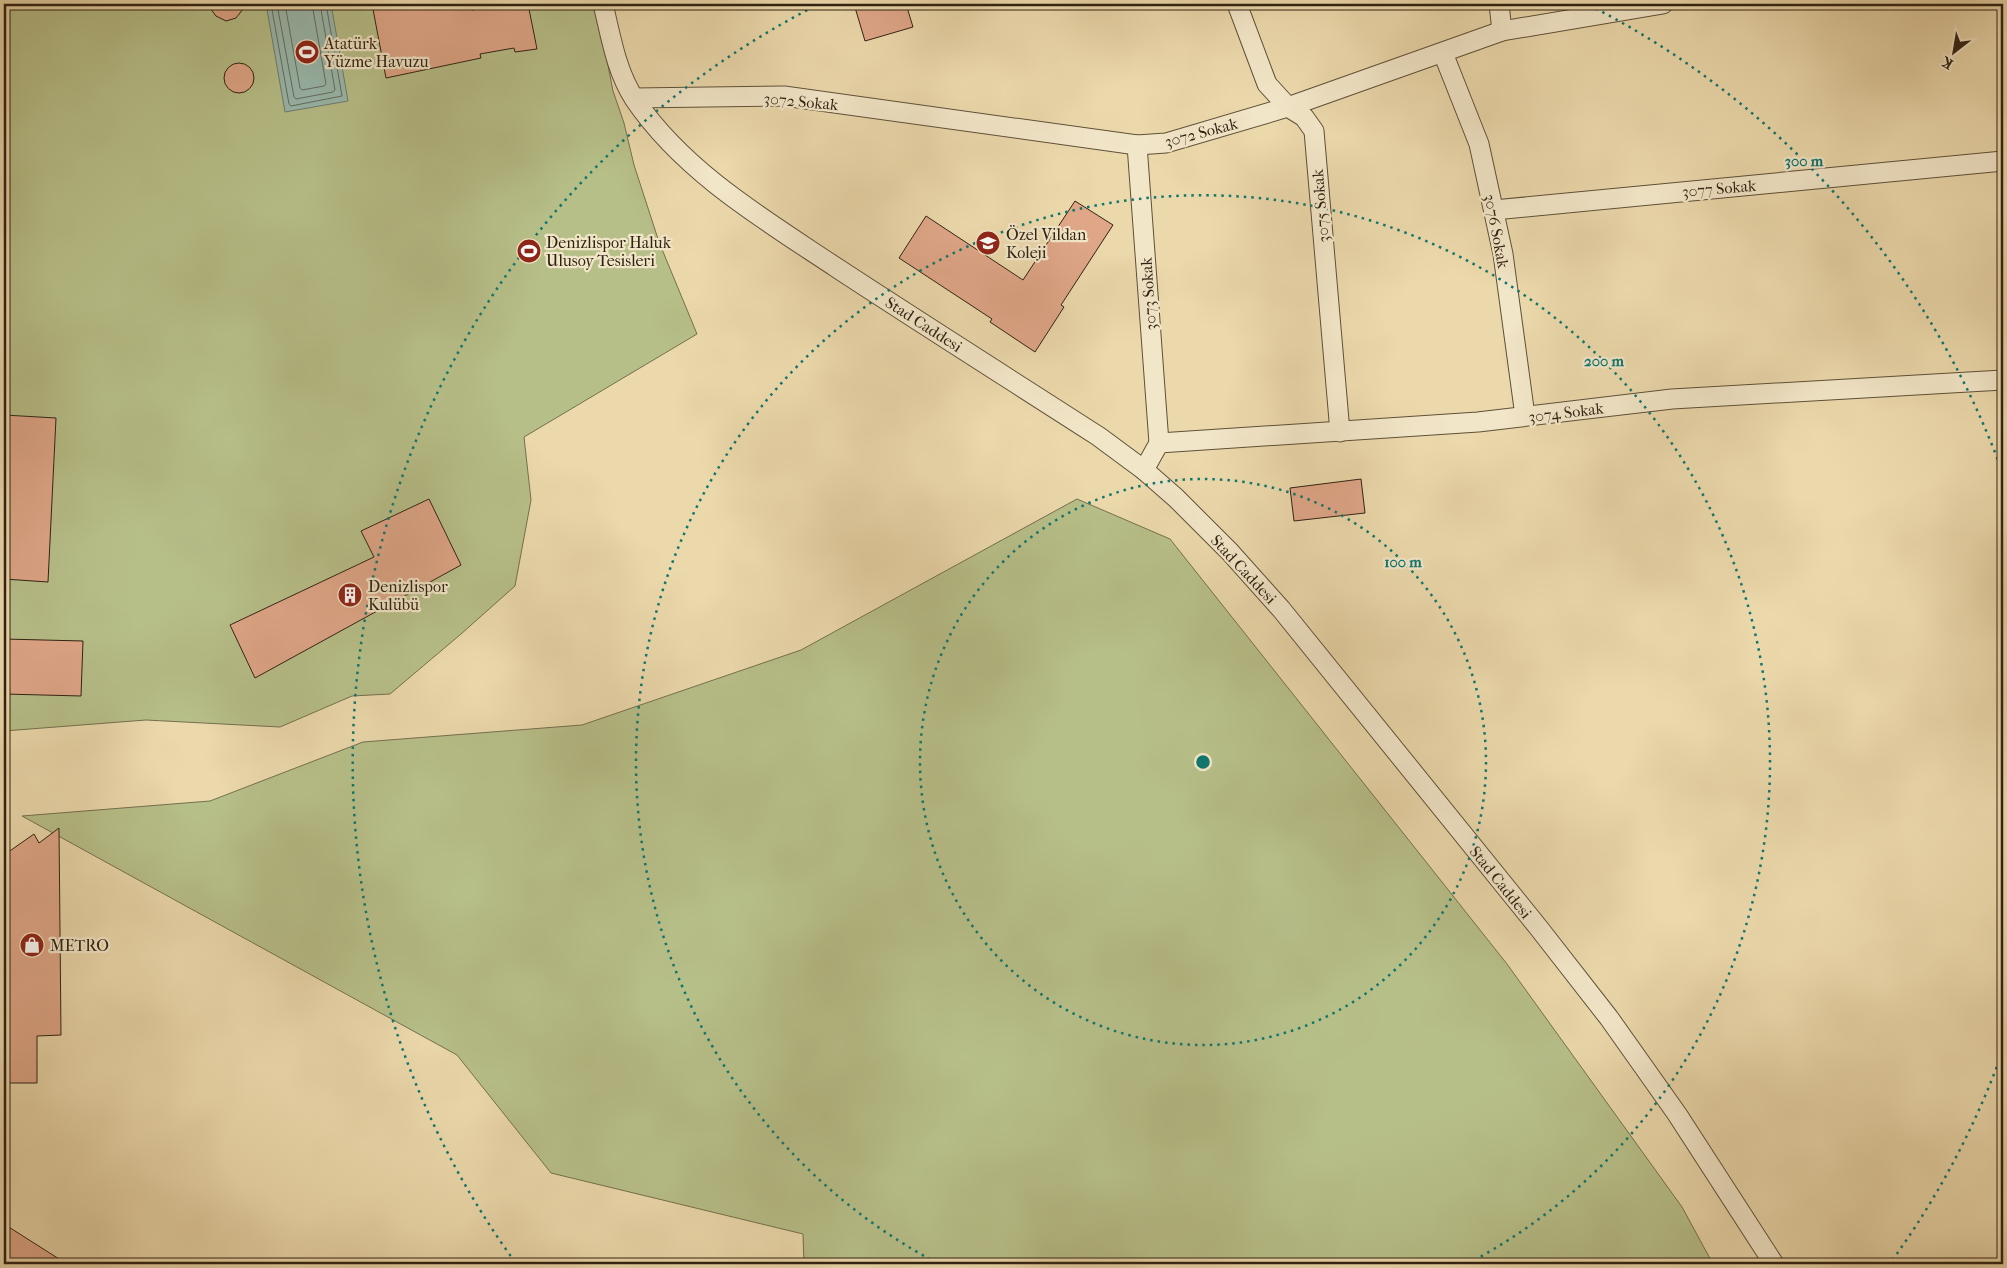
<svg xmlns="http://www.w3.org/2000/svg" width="2007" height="1268" font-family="'IM FELL French Canon',serif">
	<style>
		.green { fill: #b7bf89; stroke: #74704e }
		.water { fill: #99b9ae; stroke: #6f7d70 }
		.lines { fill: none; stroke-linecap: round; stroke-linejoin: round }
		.shore { stroke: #646e60; stroke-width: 1 }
		.building { fill: #dfa688; stroke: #302213 }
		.minor-casing { stroke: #5f5039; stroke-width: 21 }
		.minor { stroke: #f2e6c8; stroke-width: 19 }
		.ring { fill: none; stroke: #0f766e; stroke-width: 2.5; stroke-dasharray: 2.5 5 }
		.labels { text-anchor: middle; stroke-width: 4.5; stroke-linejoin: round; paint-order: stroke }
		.poi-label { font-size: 16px; fill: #302213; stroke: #f2e6c8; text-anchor: start }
		.street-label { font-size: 16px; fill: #302213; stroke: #f2e6c8 }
		.centre { fill: #0f766e; stroke: #f2e6c8; stroke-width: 2.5 }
		.ring-label { font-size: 15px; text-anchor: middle; font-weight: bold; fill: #0f766e; stroke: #f2e6c8; stroke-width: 4.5; stroke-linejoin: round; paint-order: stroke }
	</style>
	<rect width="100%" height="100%" fill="#ebd8ab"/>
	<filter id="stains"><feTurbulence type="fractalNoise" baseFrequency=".004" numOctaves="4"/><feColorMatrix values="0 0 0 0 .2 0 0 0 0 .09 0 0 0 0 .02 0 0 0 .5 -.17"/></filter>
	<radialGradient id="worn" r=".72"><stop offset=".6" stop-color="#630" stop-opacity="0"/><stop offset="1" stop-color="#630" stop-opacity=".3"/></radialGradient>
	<g class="green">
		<polygon points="4,4 596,4 613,91 624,123 634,165 659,242 697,334 524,437 531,500 515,586 461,634 390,694 352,696 280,727 146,720 4,731"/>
		<polygon points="1077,499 1170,539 1507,964 1682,1207 1713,1264 804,1264 803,1234 551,1173 457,1055 22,816 210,801 363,742 582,725 801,650"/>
	</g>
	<polygon class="water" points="266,4 331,4 348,101 285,112"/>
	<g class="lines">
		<g class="shore">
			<polyline points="271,4 289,104 291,106 342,96 326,4"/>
			<polyline points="277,4 294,97 296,99 333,92 335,90 320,4"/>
			<polyline points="285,4 300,88 302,90 324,86 326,84 312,4"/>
		</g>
	</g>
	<g class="building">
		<polygon points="207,4 247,4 236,18 226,21 216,16"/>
		<polygon points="372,4 471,4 472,10 506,4 528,4 537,49 515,52 514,48 480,54 481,58 386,78"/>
		<polygon points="854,4 906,4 913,27 865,41"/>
		<circle cx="239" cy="78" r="15"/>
		<polygon points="1075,201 1113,225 1061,305 1064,307 1035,352 990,322 992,319 899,258 926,216 1023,280"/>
		<polygon points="4,415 56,418 48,582 4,579"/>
		<polygon points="1361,479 1365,513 1294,521 1290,488"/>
		<polygon points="429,499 461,565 255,678 230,625 374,557 361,531"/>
		<polygon points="4,639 83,641 81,696 4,694"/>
		<polygon points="59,828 61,1035 37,1036 37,1083 4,1083 4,855 34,834 39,843"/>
		<polygon points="4,1224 67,1264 4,1264"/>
	</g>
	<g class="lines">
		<defs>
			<g id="minor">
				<path d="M603,4c8,33 13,67 32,96 50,73 130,120 202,168 87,57 174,112 261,168l46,34 32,28 54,54 51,57 257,318 71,91 68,96 97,150"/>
				<polyline points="1237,4 1267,84 1288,107 1304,117 1314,131 1340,432"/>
				<polyline points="1499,4 1502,31"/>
				<polyline points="1443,53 1479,144 1503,254 1525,416"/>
				<polyline points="634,98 784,96 1137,145 1166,143 1288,107 1502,31 1663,4"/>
				<polyline points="1137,145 1159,443"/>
				<polyline points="1494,210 2003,161"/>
				<polyline points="1144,470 1159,443 1478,422 1672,399 2003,380"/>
			</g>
		</defs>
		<use href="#minor" class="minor-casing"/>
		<use href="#minor" class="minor"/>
	</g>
	<g class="ring">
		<circle cx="1203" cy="762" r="283"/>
		<path d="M937 1263A567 567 0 1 1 1469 1263"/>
		<path d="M2002 1053A850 850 0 0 1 1891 1262M515 1262A850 850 0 0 1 817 5M1589 5A850 850 0 0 1 2002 471"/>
	</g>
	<defs>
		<symbol id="stadium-disc" viewBox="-11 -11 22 22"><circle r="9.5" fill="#8f2418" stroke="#f2e6c8"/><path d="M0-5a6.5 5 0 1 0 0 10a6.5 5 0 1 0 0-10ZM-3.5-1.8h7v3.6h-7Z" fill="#fff"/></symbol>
		<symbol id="school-disc" viewBox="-11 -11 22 22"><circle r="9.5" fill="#8f2418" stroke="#f2e6c8"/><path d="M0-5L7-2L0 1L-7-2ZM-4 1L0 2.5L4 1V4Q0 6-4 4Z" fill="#fff"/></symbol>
		<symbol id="building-disc" viewBox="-11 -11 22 22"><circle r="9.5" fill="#8f2418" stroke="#f2e6c8"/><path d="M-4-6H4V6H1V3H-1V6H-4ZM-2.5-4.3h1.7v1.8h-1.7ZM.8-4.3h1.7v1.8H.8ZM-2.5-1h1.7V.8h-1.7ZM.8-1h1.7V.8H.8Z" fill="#fff"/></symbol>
		<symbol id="shop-disc" viewBox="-11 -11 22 22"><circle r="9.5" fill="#8f2418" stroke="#f2e6c8"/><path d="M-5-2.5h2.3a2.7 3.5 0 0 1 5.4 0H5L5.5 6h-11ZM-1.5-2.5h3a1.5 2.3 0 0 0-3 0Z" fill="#fff"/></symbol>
	</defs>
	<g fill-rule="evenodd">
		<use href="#stadium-disc" x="293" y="38" width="28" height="28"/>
		<use href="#school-disc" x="974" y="229" width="28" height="28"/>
		<use href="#stadium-disc" x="515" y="237" width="28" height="28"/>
		<use href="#building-disc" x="336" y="581" width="28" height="28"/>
		<use href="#shop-disc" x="18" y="931" width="28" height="28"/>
	</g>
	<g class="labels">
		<g class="poi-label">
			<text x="324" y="49">Atatürk<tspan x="324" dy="18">Yüzme Havuzu</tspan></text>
			<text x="1006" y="240">Özel Vildan<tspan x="1006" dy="18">Koleji</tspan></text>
			<text x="546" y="248">Denizlispor Haluk<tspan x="546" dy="18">Ulusoy Tesisleri</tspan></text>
			<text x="368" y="592">Denizlispor<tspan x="368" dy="18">Kulübü</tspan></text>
			<text x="50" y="951">METRO</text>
		</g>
		<g class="street-label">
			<text transform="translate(801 101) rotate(5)" y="6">3072 Sokak</text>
			<text transform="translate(1201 132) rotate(-15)" y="6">3072 Sokak</text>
			<text transform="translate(1719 188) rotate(-5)" y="6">3077 Sokak</text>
			<text transform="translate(1320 206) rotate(-95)" y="6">3075 Sokak</text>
			<text transform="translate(1497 231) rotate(79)" y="6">3076 Sokak</text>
			<text transform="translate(1148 294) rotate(-94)" y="6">3073 Sokak</text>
			<text transform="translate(924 324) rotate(33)" y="6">Stad Caddesi</text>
			<text transform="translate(1566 412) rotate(-7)" y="6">3074 Sokak</text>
			<text transform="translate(1244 569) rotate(47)" y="6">Stad Caddesi</text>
			<text transform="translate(1501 882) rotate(51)" y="6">Stad Caddesi</text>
		</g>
	</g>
	<circle cx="1203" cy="762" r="8" class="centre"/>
	<g class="ring-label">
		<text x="1804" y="166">300 m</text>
		<text x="1604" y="366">200 m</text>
		<text x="1403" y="567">100 m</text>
	</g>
	<rect width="2007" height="1268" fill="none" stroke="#ebd8ab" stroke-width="20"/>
	<rect x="5" y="5" width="1997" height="1258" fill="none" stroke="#302213" stroke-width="2.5"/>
	<rect x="10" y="10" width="1987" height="1248" fill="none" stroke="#302213"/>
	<g transform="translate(1954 52) rotate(211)" stroke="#f2e6c8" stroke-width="4" paint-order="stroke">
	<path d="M0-4L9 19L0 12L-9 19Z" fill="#302213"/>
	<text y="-8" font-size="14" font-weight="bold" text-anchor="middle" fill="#302213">K</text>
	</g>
	<rect width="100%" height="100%" filter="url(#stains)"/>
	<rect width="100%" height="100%" fill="url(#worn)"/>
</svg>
